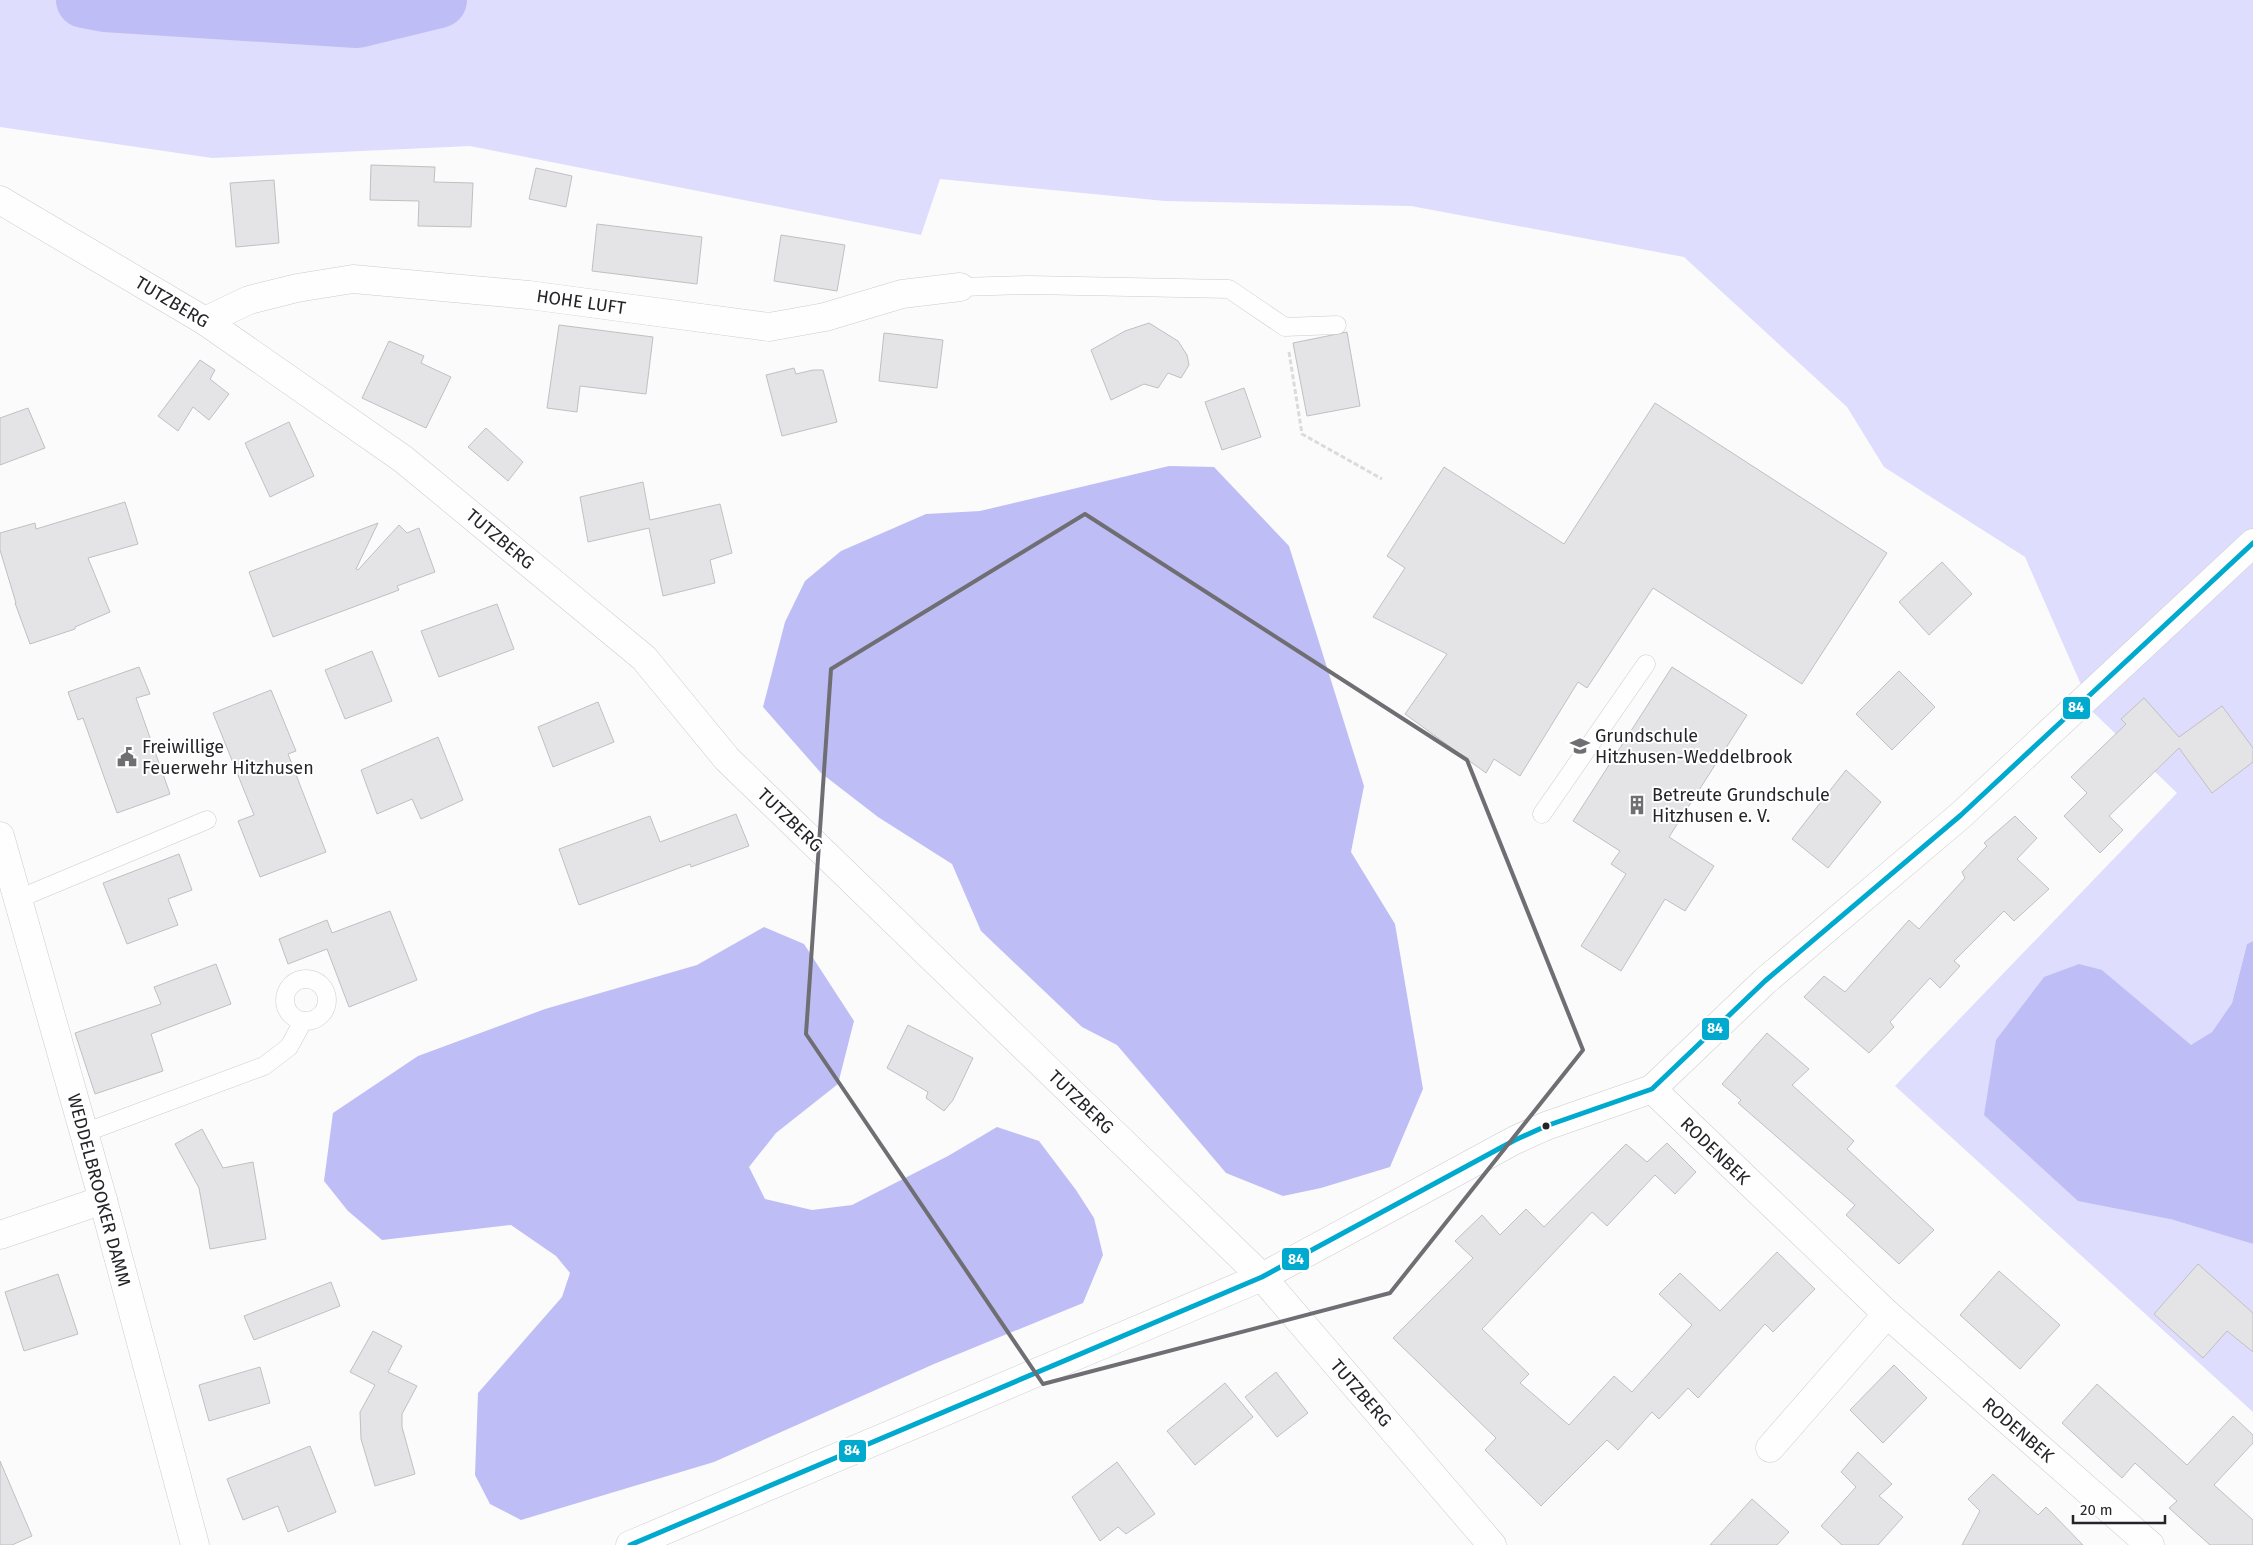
<svg xmlns="http://www.w3.org/2000/svg" width="2253" height="1545" font-family="'Fira Sans',sans-serif">
	<style>
		.green { fill: #deddfd }
		.water { fill: #bfbdf5 }
		.lines { fill: none; stroke-linecap: round; stroke-linejoin: round }
		.river { stroke: #bfbdf5; stroke-width: 56 }
		.building { fill: #e4e4e7; stroke: #c0c0c3 }
		.service-casing { stroke: #ccccce; stroke-width: 19 }
		.minor-casing { stroke: #ccccce; stroke-width: 29 }
		.tertiary-casing { stroke: #ccccce; stroke-width: 29 }
		.path { stroke: #dbdbdb; stroke-width: 3; stroke-dasharray: 5 2.5; stroke-linecap: butt }
		.service { stroke: #fefeff; stroke-width: 18 }
		.minor { stroke: #fefeff; stroke-width: 28 }
		.tertiary { stroke: #fefeff; stroke-width: 28 }
		.bus-1-casing { stroke: #fff; stroke-width: 9 }
		.bus-1 { stroke: #00a9ce; stroke-width: 5 }
		.marked { fill: none; stroke: #6f6f73; stroke-width: 4; stroke-linejoin: round }
		.bus-dot { fill: #242429; stroke: #fff; stroke-width: 2 }
		.labels { text-anchor: middle; stroke-width: 4; stroke-linejoin: round; paint-order: stroke }
		.street-label { font-size: 18px; fill: #242429; stroke: #fff }
		.poi-label { font-size: 18px; fill: #242429; stroke: #fff; text-anchor: start }
		.line-badge { stroke: #fff; stroke-width: 2 }
		.badge-label { font-size: 14px; text-anchor: middle; font-weight: bold; fill: #fff }
	</style>
	<rect width="100%" height="100%" fill="#fbfbfc"/>
	<polygon class="green" points="0,0 2253,0 2253,941 2247,944 2232,1003 2212,1032 2191,1046 2102,970 2170,1219 2253,1244 2253,1412 1895,1086 2177,793 2093,712 2025,557 1884,467 1847,407 1684,257 1411,206 1165,201 940,179 921,235 470,146 212,158 0,127"/>
	<g class="water">
		<polygon points="1169,466 1214,467 1289,546 1364,786 1351,852 1395,924 1423,1089 1390,1167 1321,1188 1283,1196 1226,1173 1117,1045 1082,1027 981,931 952,864 878,817 821,773 763,707 785,622 805,581 841,551 926,514 980,511"/>
		<polygon points="764,927 804,944 854,1021 838,1084 776,1133 749,1167 765,1199 812,1210 852,1205 948,1156 997,1127 1039,1141 1076,1190 1094,1218 1103,1255 1083,1303 934,1364 714,1462 521,1520 490,1504 475,1475 478,1393 562,1297 570,1273 556,1256 511,1225 382,1240 348,1211 324,1181 333,1113 418,1056 545,1009 697,965"/>
		<polygon points="2253,941 2253,1244 2170,1219 2078,1201 1984,1115 1996,1040 2044,977 2079,964 2102,970 2191,1045 2212,1032 2232,1003 2247,944"/>
	</g>
	<g class="lines">
		<polyline class="river" points="84,0 105,4 357,20 439,0"/>
	</g>
	<g class="building">
		<polygon points="371,165 435,167 434,182 473,183 471,227 418,226 419,201 370,200"/>
		<polygon points="536,168 572,176 566,207 529,199"/>
		<polygon points="274,180 279,243 236,247 230,183"/>
		<polygon points="597,224 702,237 697,284 592,271"/>
		<polygon points="781,235 845,245 837,291 774,281"/>
		<polygon points="1149,323 1178,341 1187,355 1189,365 1181,378 1168,373 1158,388 1144,384 1111,400 1091,350 1125,331"/>
		<polygon points="559,325 653,337 646,394 580,386 577,412 547,408"/>
		<polygon points="1347,332 1360,406 1307,416 1293,343"/>
		<polygon points="884,333 943,340 937,388 879,381"/>
		<polygon points="389,341 424,356 421,363 451,377 426,428 362,398"/>
		<polygon points="200,360 215,370 210,379 229,394 209,420 193,407 178,431 158,416"/>
		<polygon points="794,368 796,374 813,370 823,370 837,422 782,436 766,375"/>
		<polygon points="1244,388 1261,437 1222,450 1205,402"/>
		<polygon points="1655,403 1887,553 1802,684 1653,588 1587,688 1578,682 1520,776 1494,759 1486,773 1405,714 1447,654 1373,617 1405,568 1387,556 1444,467 1564,544"/>
		<polygon points="28,408 45,448 0,465 0,418"/>
		<polygon points="289,422 314,476 270,497 245,443"/>
		<polygon points="486,428 523,462 508,481 468,447"/>
		<polygon points="643,482 650,520 720,504 732,553 710,560 715,583 663,596 649,528 588,542 580,497"/>
		<polygon points="125,502 138,544 88,558 110,612 75,627 75,629 30,644 15,603 16,603 0,550 0,533 35,523 36,529"/>
		<polygon points="378,523 356,569 358,570 399,525 407,533 419,528 435,572 397,586 399,590 273,637 249,572"/>
		<polygon points="1942,562 1972,594 1929,635 1899,602"/>
		<polygon points="497,604 514,649 439,677 421,631"/>
		<polygon points="372,651 392,701 345,719 325,670"/>
		<polygon points="139,667 150,694 136,698 170,794 117,813 83,718 78,720 68,692"/>
		<polygon points="1672,667 1747,715 1669,837 1714,866 1685,911 1665,899 1621,971 1581,946 1626,874 1611,864 1620,851 1573,821"/>
		<polygon points="1899,671 1935,707 1892,750 1856,714"/>
		<polygon points="271,690 296,751 288,754 326,852 260,877 238,821 254,815 213,713"/>
		<polygon points="2144,698 2179,737 2222,706 2253,748 2253,762 2212,793 2179,748 2109,816 2123,830 2100,853 2064,816 2087,793 2071,777 2126,724 2121,719"/>
		<polygon points="598,702 614,742 553,767 538,727"/>
		<polygon points="438,737 463,800 421,819 412,799 377,814 361,770"/>
		<polygon points="1846,770 1881,802 1828,868 1792,839"/>
		<polygon points="736,814 749,846 691,867 690,864 579,905 559,849 650,816 660,842"/>
		<polygon points="2015,816 2037,838 2017,859 2049,889 2014,921 2004,911 1954,961 1960,966 1940,988 1930,978 1890,1022 1894,1027 1869,1053 1804,997 1824,976 1845,992 1909,920 1919,929 1965,878 1962,872 1987,846 1984,843"/>
		<polygon points="179,854 192,890 168,899 178,925 127,944 103,883"/>
		<polygon points="390,911 417,980 349,1007 327,949 288,964 279,939 327,920 332,933"/>
		<polygon points="216,964 231,1004 151,1034 163,1071 95,1094 75,1033 161,1004 154,987"/>
		<polygon points="908,1025 973,1058 953,1100 944,1111 926,1098 928,1092 887,1068"/>
		<polygon points="1767,1033 1809,1069 1792,1085 1854,1141 1847,1149 1934,1230 1899,1264 1846,1215 1855,1205 1738,1103 1741,1100 1722,1084"/>
		<polygon points="202,1129 223,1168 253,1162 266,1239 210,1249 199,1188 175,1144"/>
		<polygon points="1667,1143 1696,1172 1675,1194 1655,1175 1607,1226 1592,1212 1482,1329 1529,1374 1520,1383 1569,1425 1614,1376 1632,1392 1692,1325 1659,1294 1680,1273 1720,1311 1777,1252 1815,1289 1773,1332 1765,1324 1698,1398 1688,1388 1659,1419 1652,1412 1618,1450 1607,1440 1541,1506 1485,1450 1496,1438 1393,1338 1473,1258 1455,1241 1482,1215 1500,1235 1526,1209 1544,1227 1626,1144 1647,1162"/>
		<polygon points="2198,1264 2253,1313 2253,1352 2227,1331 2203,1358 2154,1314"/>
		<polygon points="1999,1271 2060,1325 2020,1369 1960,1315"/>
		<polygon points="58,1274 78,1334 24,1351 5,1292"/>
		<polygon points="331,1282 340,1306 254,1340 244,1316"/>
		<polygon points="373,1331 402,1346 388,1372 417,1386 402,1414 402,1427 415,1474 375,1486 361,1439 360,1412 375,1385 350,1372"/>
		<polygon points="1894,1365 1927,1398 1883,1443 1850,1410"/>
		<polygon points="260,1367 270,1403 209,1421 199,1385"/>
		<polygon points="1276,1372 1308,1413 1277,1437 1245,1397"/>
		<polygon points="1225,1383 1253,1417 1195,1465 1167,1431"/>
		<polygon points="2097,1384 2187,1465 2233,1416 2253,1435 2253,1443 2214,1485 2253,1520 2253,1545 2210,1545 2169,1508 2177,1501 2135,1463 2122,1478 2062,1423"/>
		<polygon points="310,1446 336,1512 288,1532 278,1506 243,1520 227,1479"/>
		<polygon points="1858,1452 1892,1484 1879,1496 1903,1517 1878,1545 1842,1545 1821,1526 1856,1487 1841,1472"/>
		<polygon points="0,1461 32,1536 12,1545 0,1545"/>
		<polygon points="1117,1462 1155,1514 1126,1534 1118,1527 1100,1541 1072,1497"/>
		<polygon points="1993,1474 2038,1515 2046,1507 2083,1545 1962,1545 1980,1511 1968,1499"/>
		<polygon points="1752,1499 1789,1532 1777,1545 1710,1545"/>
	</g>
	<g class="lines">
		<defs>
			<g id="service">
				<polyline points="960,287 1029,285 1229,289 1285,327 1337,325"/>
				<polyline points="1542,814 1646,664"/>
				<polyline points="18,899 207,820"/>
				<circle cx="306" cy="1000" r="21"/>
				<polyline points="84,1133 264,1066 289,1047 303,1021"/>
			</g>
			<g id="minor">
				<polyline points="0,200 205,321 403,459 644,658 727,759 1262,1277 1492,1545"/>
				<polyline points="205,321 249,300 297,288 353,279 529,295 769,327 825,317 902,294 960,287"/>
				<polyline points="1652,1089 1887,1314 2150,1545"/>
				<polyline points="0,1235 103,1200"/>
				<polyline points="1770,1448 1887,1314"/>
				<polyline points="630,1545 1262,1277 1515,1140 1546,1126 1652,1089 1765,981 1961,815 2253,543"/>
			</g>
			<polyline id="tertiary" points="0,836 103,1200 195,1545"/>
		</defs>
		<use href="#service" class="service-casing"/>
		<use href="#minor" class="minor-casing"/>
		<use href="#tertiary" class="tertiary-casing"/>
		<polyline class="path" points="1289,352 1302,434 1382,479"/>
		<use href="#service" class="service"/>
		<use href="#minor" class="minor"/>
		<use href="#tertiary" class="tertiary"/>
		<defs>
			<polyline id="bus-1" points="630,1545 1262,1277 1515,1140 1546,1126 1652,1089 1765,981 1961,815 2253,543"/>
		</defs>
		<use href="#bus-1" class="bus-1-casing"/>
		<use href="#bus-1" class="bus-1"/>
	</g>
	<path class="marked" d="M1085,514l382,246 116,290 -193,243 -347,91 -237,-350 25,-365z"/>
	<defs>
		<symbol id="school-bare" viewBox="-9 -9 18 18"><path d="M0-5L7-2L0 1L-7-2ZM-4 1L0 2.5L4 1V4Q0 6-4 4Z" fill="#6f6f73" stroke="#fff" stroke-width="2.5" paint-order="stroke"/></symbol>
		<symbol id="civic-bare" viewBox="-9 -9 18 18"><path d="M-.6-6.5H3V-4.5H.6V-3L4-1V1h2V6H-6V1h2V-1L-.6-3ZM-1.2 2.5V6h2.4V2.5Z" fill="#6f6f73" stroke="#fff" stroke-width="2.5" paint-order="stroke"/></symbol>
		<symbol id="building-bare" viewBox="-9 -9 18 18"><path d="M-4-6H4V6H1V3H-1V6H-4ZM-2.5-4.3h1.7v1.8h-1.7ZM.8-4.3h1.7v1.8H.8ZM-2.5-1h1.7V.8h-1.7ZM.8-1h1.7V.8H.8Z" fill="#6f6f73" stroke="#fff" stroke-width="2.5" paint-order="stroke"/></symbol>
	</defs>
	<g fill-rule="evenodd">
		<use href="#school-bare" x="1566" y="732" width="28" height="28"/>
		<use href="#civic-bare" x="113" y="743" width="28" height="28"/>
		<use href="#building-bare" x="1623" y="791" width="28" height="28"/>
	</g>
	<circle class="bus-dot" cx="1546" cy="1126" r="4.5"/>
	<g class="labels">
		<g class="street-label">
			<text transform="translate(172 302) rotate(31)" y="6">TUTZBERG</text>
			<text transform="translate(581 302) rotate(8)" y="6">HOHE LUFT</text>
			<text transform="translate(500 539) rotate(40)" y="6">TUTZBERG</text>
			<text transform="translate(790 820) rotate(44)" y="6">TUTZBERG</text>
			<text transform="translate(1081 1102) rotate(44)" y="6">TUTZBERG</text>
			<text transform="translate(1715 1151) rotate(44)" y="6">RODENBEK</text>
			<text transform="translate(99 1190) rotate(75)" y="6">WEDDELBROOKER DAMM</text>
			<text transform="translate(1361 1393) rotate(49)" y="6">TUTZBERG</text>
			<text transform="translate(2018 1430) rotate(41)" y="6">RODENBEK</text>
		</g>
		<g class="poi-label">
			<text x="1595" y="742">Grundschule<tspan x="1595" dy="21">Hitzhusen-Weddelbrook</tspan></text>
			<text x="142" y="753">Freiwillige<tspan x="142" dy="21">Feuerwehr Hitzhusen</tspan></text>
			<text x="1652" y="801">Betreute Grundschule<tspan x="1652" dy="21">Hitzhusen e. V.</tspan></text>
		</g>
	</g>
	<g class="line-badge">
		<rect x="2062" y="696" width="29" height="24" rx="5" fill="#00a9ce"/>
		<rect x="1701" y="1017" width="29" height="24" rx="5" fill="#00a9ce"/>
		<rect x="1281" y="1247" width="29" height="24" rx="5" fill="#00a9ce"/>
		<rect x="838" y="1439" width="29" height="24" rx="5" fill="#00a9ce"/>
	</g>
	<g class="badge-label">
		<text x="2076" y="712">84</text>
		<text x="1715" y="1033">84</text>
		<text x="1296" y="1264">84</text>
		<text x="852" y="1455">84</text>
	</g>
	<path d="M2073 1515v8h92v-8" fill="none" stroke="#242429" stroke-width="2.5"/>
	<text x="2080" y="1515" font-size="15" fill="#242429" stroke="#ffffff" stroke-width="4" paint-order="stroke">20 m</text>
</svg>
